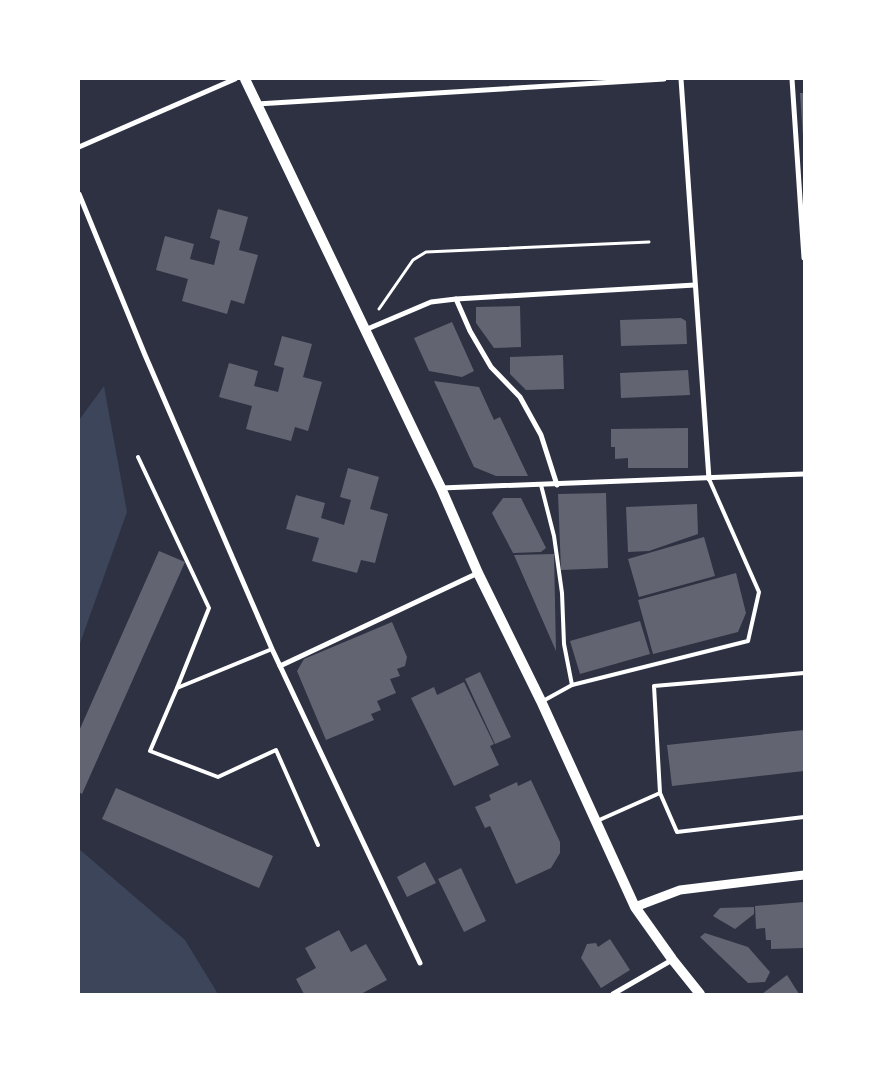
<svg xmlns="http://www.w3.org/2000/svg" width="883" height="1073" font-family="Raleway,sans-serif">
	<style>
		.green { fill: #3c4559 }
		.building { fill: #626471 }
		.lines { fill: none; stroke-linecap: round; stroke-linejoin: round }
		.path { stroke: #fff; stroke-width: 3 }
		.service { stroke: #fff; stroke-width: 4 }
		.minor { stroke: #fff; stroke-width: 5 }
		.tertiary { stroke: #fff; stroke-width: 9 }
		.secondary { stroke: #fff; stroke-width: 10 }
	</style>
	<rect width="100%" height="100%" fill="#2d3142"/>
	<g class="green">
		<polygon points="104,386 127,512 79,646 79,420"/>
		<polygon points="79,849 185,940 218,994 79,994"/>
	</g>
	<g class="building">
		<polygon points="800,93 804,93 804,137 803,137"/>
		<polygon points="218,209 248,217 239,250 258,255 244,304 231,300 227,314 182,301 188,279 156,270 165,236 194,244 190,259 214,265 220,241 210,238"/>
		<polygon points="520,306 521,347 494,348 476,323 476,307"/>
		<polygon points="681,318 686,321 687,344 621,346 620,320"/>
		<polygon points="452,322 474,371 462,377 429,371 414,338"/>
		<polygon points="282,336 312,344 303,377 322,382 308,431 295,427 291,441 246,429 252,406 219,397 229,363 258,371 254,386 278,392 284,368 274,365"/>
		<polygon points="563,355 564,389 526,390 510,374 510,357"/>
		<polygon points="688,370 690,395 621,398 620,373"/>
		<polygon points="434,381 479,387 494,420 500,417 528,476 496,476 474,467"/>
		<polygon points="688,428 688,468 628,468 628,458 615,459 615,447 611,447 611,429"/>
		<polygon points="348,468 379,477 370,509 388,514 375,563 361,560 357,573 312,561 319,538 286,529 296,495 325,503 321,518 344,525 351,500 340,497"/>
		<polygon points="606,493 608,568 561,570 558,494"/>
		<polygon points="503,498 521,498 546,548 541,552 513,553 492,513"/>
		<polygon points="697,504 698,534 649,551 628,552 626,507"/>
		<polygon points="704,537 715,576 639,597 628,559"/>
		<polygon points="159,551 185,562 82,794 79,792 79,731"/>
		<polygon points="554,554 556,651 514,555"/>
		<polygon points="736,573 746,613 738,632 653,654 638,600"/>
		<polygon points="640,621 650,654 580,674 570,641"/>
		<polygon points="392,622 407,657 405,666 397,669 400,676 390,679 396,693 377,701 381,710 371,714 374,720 326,740 297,671 304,659"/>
		<polygon points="480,672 511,737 495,744 465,679"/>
		<polygon points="464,682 494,744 490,746 499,765 454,786 411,698 434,687 437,695"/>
		<polygon points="804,730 804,771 672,786 667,745"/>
		<polygon points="531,780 560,842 560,853 551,868 516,884 490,826 485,828 475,807 491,800 489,795 517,782 518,786"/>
		<polygon points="116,788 273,856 259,888 102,819"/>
		<polygon points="425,862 436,883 407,897 397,877"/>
		<polygon points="461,868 486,921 464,932 438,879"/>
		<polygon points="804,902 804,948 771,949 771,940 766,940 765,928 756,929 755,906"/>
		<polygon points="754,907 754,914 735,929 713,916 720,908"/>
		<polygon points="339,930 351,952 366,944 387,980 361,994 304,994 296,979 316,968 305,948"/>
		<polygon points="705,933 748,947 770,972 765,982 748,983 700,937"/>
		<polygon points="610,939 630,970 601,988 581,958 587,944 596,943 598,947"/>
		<polygon points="787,975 799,994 762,994"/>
	</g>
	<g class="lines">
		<polyline class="path" points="379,309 413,260 426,252 649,242"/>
		<g class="service">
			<polyline points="138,457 209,608 177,688"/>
			<polyline points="541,485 554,536 562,593 564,644 572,685"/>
			<polyline points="272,649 177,688 150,751 218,777 276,750 318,845"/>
			<polyline points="543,701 572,685 748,641 759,592 709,479"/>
			<polyline points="660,793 677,832 804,817"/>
			<polyline points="597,821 660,793 654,686 804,673"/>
		</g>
		<g class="minor">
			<polyline points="681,79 709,479"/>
			<polyline points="792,79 804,258"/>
			<polyline points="257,104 664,79"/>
			<polyline points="79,147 235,79"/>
			<polyline points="79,194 145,355 272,649 420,963"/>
			<polyline points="456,299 470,331 491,367 520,397 541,435 557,485"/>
			<polyline points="365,330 431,302 456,299 695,285"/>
			<polyline points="441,488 804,474"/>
			<polyline points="280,666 478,573"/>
			<polyline points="613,994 672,960"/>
		</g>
		<polyline class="tertiary" points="635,907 680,890 804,875"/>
		<polyline class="secondary" points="245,79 441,488 478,573 541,701 635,907 672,959 700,994"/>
	</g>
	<rect width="883" height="1073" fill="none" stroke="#ffffff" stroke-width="160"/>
</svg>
